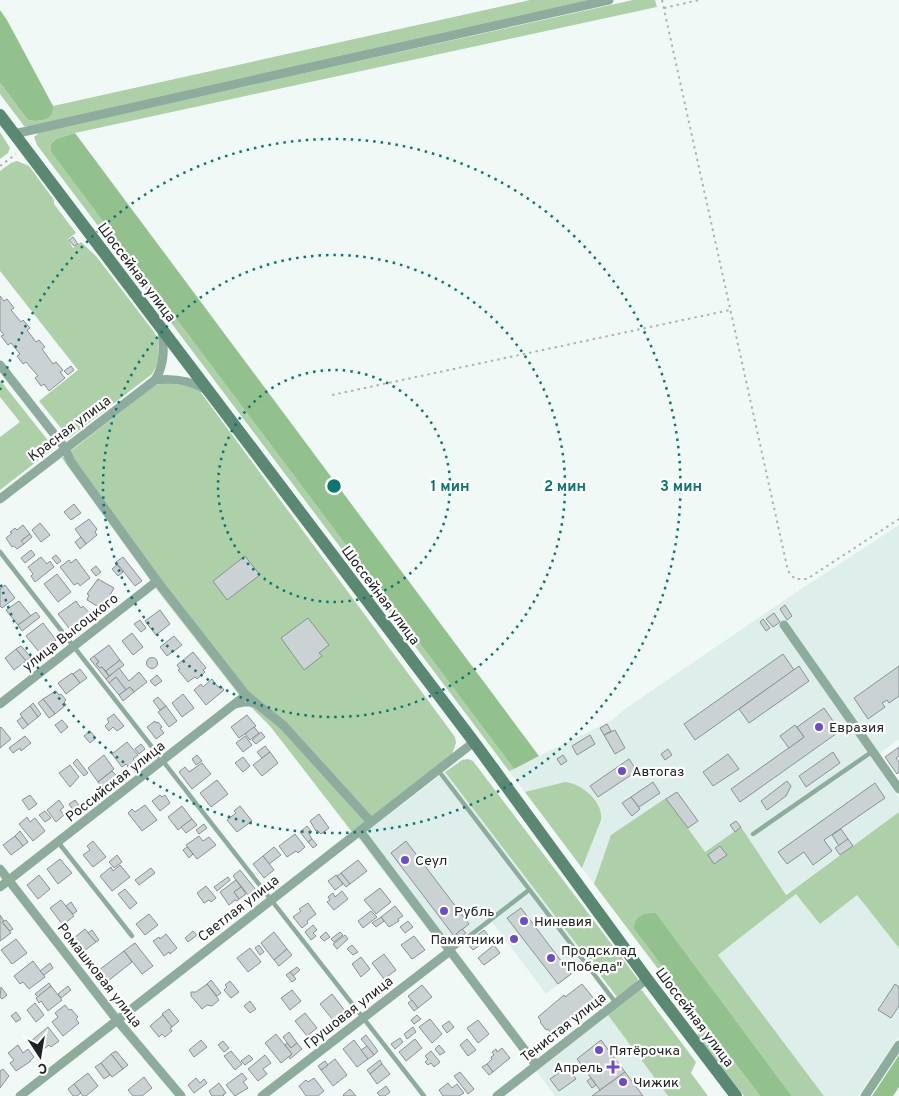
<svg xmlns="http://www.w3.org/2000/svg" width="899" height="1096" font-family="Overpass,sans-serif">
	<style>
		.built { fill: #ddeeeb }
		.green { fill: #add0a8 }
		.forest { fill: #92c18d }
		.building { fill: #cad2d3; stroke: #8a9192 }
		.lines { fill: none; stroke-linecap: round; stroke-linejoin: round }
		.path { stroke: #adb3b2; stroke-width: 2; stroke-dasharray: 2.5 4; stroke-linecap: butt }
		.lane { stroke: #8eac9d; stroke-width: 4.5 }
		.street { stroke: #8eac9d; stroke-width: 9 }
		.secondary { stroke: #5a8872; stroke-width: 12 }
		.ring { fill: none; stroke: #0f766e; stroke-width: 2.5; stroke-dasharray: 2.5 5 }
		.poi-dot { fill: #6d4dc6; stroke: #fff; stroke-width: 2 }
		.labels { text-anchor: middle; stroke-width: 4.5; stroke-linejoin: round; paint-order: stroke }
		.street-label { font-size: 14px; fill: #212424; stroke: #fff }
		.poi-label { font-size: 14px; fill: #212424; stroke: #fff; text-anchor: start }
		.centre { fill: #0f766e; stroke: #fff; stroke-width: 2.5 }
		.ring-label { font-size: 15px; text-anchor: middle; font-weight: bold; fill: #0f766e; stroke: #fff; stroke-width: 4.5; stroke-linejoin: round; paint-order: stroke }
	</style>
	<rect width="100%" height="100%" fill="#f1f9f7"/>
	<g class="built">
		<polygon points="899,525 899,739 872,759 899,798 899,812 785,895 741,828 705,852 611,835 594,884 509,771 612,720 625,709 786,599"/>
		<polygon points="445,772 589,961 546,994 492,922 448,956 358,838"/>
		<polygon points="796,894 857,895 899,948 899,1036 858,1096 824,1096 718,955"/>
		<polygon points="608,1015 668,1096 555,1096 536,1071"/>
	</g>
	<g class="green">
		<path d="M530,0h63l-565,127 -4,-1 -24,-32v-11l28,37c6,2 21,1 24,-6 1,-2 1,-5 1,-8z"/>
		<polygon points="633,0 655,0 657,7 75,133 56,139 51,144 51,152 514,769 509,771 37,145 34,137 40,132"/>
		<polygon points="0,132 10,148 8,153 0,159"/>
		<polygon points="17,161 29,166 54,200 54,204 76,233 68,239 73,248 81,242 96,256 154,332 158,339 159,357 157,365 152,374 69,438 39,401 78,370 0,271 0,171 11,163"/>
		<polygon points="0,380 54,448 0,490 0,437 20,422 0,397"/>
		<polygon points="167,383 189,386 199,390 455,737 456,743 452,754 352,832 270,726 240,696 161,595 62,458 155,385"/>
		<polygon points="468,759 473,761 638,979 637,982 617,997 445,772 462,760"/>
		<path d="M565,782c17,2 38,19 36,38l-19,48 -57,-76z"/>
		<polygon points="666,798 705,852 741,827 786,895 899,812 899,948 857,895 820,924 796,894 718,955 824,1096 792,1096 656,913 634,929 760,1096 744,1096 697,1035 704,1030 594,884 611,835"/>
		<polygon points="641,989 696,1062 691,1073 708,1096 668,1096 608,1015"/>
	</g>
	<g class="forest">
		<path d="M0,10l7,10 46,86c0,3 0,6 -1,8 -3,7 -18,8 -24,6l-28,-37z"/>
		<polygon points="75,133 539,756 514,769 51,152 51,144 56,139"/>
		<path d="M656,913l136,183h-32l-126,-167c0,-14 11,-16 22,-16z"/>
		<polygon points="899,1055 899,1087 893,1096 872,1096"/>
	</g>
	<g class="building">
		<polygon points="73,237 78,244 74,246 69,240"/>
		<polygon points="0,296 4,301 7,299 14,308 11,310 21,322 23,320 30,328 27,330 36,342 39,340 45,347 42,349 53,364 56,362 63,370 60,372 65,378 49,391 44,384 41,386 35,378 38,376 26,362 23,364 17,356 20,354 11,343 8,345 1,336 4,335 0,330"/>
		<polygon points="71,366 74,370 68,375 64,371"/>
		<polygon points="74,504 81,513 71,520 64,512"/>
		<polygon points="89,519 97,529 95,532 97,535 86,544 75,529"/>
		<polygon points="40,523 50,535 41,542 32,530"/>
		<polygon points="23,525 30,534 21,541 24,544 17,549 14,546 12,547 6,538 12,533 10,532 15,528 17,530"/>
		<polygon points="30,534 32,537 24,544 21,541"/>
		<polygon points="81,537 86,544 80,549 75,542"/>
		<polygon points="31,550 35,555 25,563 21,558"/>
		<polygon points="56,555 61,561 57,564 52,558"/>
		<polygon points="245,556 260,575 227,600 213,581"/>
		<polygon points="41,557 47,564 50,561 54,567 35,582 31,576 33,574 28,567"/>
		<polygon points="123,557 142,581 135,586 116,562"/>
		<polygon points="76,559 90,578 80,586 78,583 74,585 60,567 69,560 71,563"/>
		<polygon points="117,565 123,572 118,576 112,569"/>
		<polygon points="96,566 101,572 96,576 91,570"/>
		<polygon points="57,574 71,592 58,602 44,584"/>
		<polygon points="98,579 114,588 102,609 87,600 89,595 87,594"/>
		<polygon points="5,585 15,598 2,608 0,606 0,589"/>
		<polygon points="19,601 31,616 18,625 6,610"/>
		<polygon points="76,601 81,608 83,606 92,616 72,632 58,614"/>
		<polygon points="785,605 792,616 787,620 780,609"/>
		<polygon points="160,610 170,624 156,635 145,621"/>
		<polygon points="36,612 40,617 22,631 18,625"/>
		<polygon points="774,613 780,622 773,627 766,619"/>
		<polygon points="308,618 329,645 319,653 322,656 304,670 281,638"/>
		<polygon points="763,619 770,628 766,631 760,622"/>
		<polygon points="140,620 146,628 141,632 134,624"/>
		<polygon points="43,623 56,640 40,653 26,636"/>
		<polygon points="132,633 143,647 133,655 122,641"/>
		<polygon points="174,636 182,645 167,656 160,647"/>
		<polygon points="109,645 120,660 106,671 102,667 100,668 96,664 99,662 94,656"/>
		<polygon points="21,646 31,657 26,661 16,649"/>
		<polygon points="16,649 26,661 14,670 5,658"/>
		<polygon points="193,652 206,668 203,670 205,672 197,679 195,677 188,682 178,670 180,669 177,665"/>
		<polygon points="783,654 794,670 695,740 684,724"/>
		<polygon points="94,656 99,662 96,664 100,668 102,667 109,676 106,679 90,659"/>
		<circle cx="152" cy="663" r="5.5"/>
		<polygon points="120,660 124,665 109,676 106,671"/>
		<polygon points="799,666 809,681 749,723 739,709"/>
		<polygon points="899,666 899,696 889,703 887,700 882,703 885,707 868,719 854,698"/>
		<polygon points="119,668 129,681 139,672 147,682 134,692 130,687 126,690 116,677 109,683 106,679"/>
		<polygon points="80,669 87,678 80,683 73,674"/>
		<polygon points="72,673 80,683 66,694 58,683"/>
		<polygon points="157,675 162,681 155,686 150,681"/>
		<polygon points="116,677 126,690 119,695 109,683"/>
		<polygon points="212,679 218,687 221,686 224,690 206,705 194,690 201,684 203,687"/>
		<polygon points="130,687 134,692 123,701 119,695"/>
		<polygon points="56,691 59,695 61,694 66,700 64,702 66,705 55,714 43,699"/>
		<polygon points="183,694 194,708 182,717 172,703"/>
		<polygon points="158,697 166,706 160,710 153,701"/>
		<polygon points="43,699 55,714 49,718 38,703"/>
		<polygon points="33,703 41,714 38,717 30,706"/>
		<polygon points="30,706 38,717 28,725 20,714"/>
		<polygon points="166,706 177,721 169,727 158,712"/>
		<polygon points="824,708 840,731 740,802 731,789 804,737 797,727"/>
		<polygon points="114,714 124,726 117,731 113,727 109,731 105,726 109,722 107,719"/>
		<polygon points="247,715 256,726 239,738 231,727"/>
		<polygon points="22,717 28,725 23,729 17,721"/>
		<polygon points="62,720 68,727 61,733 55,725"/>
		<polygon points="155,721 156,723 158,722 162,727 160,728 164,733 156,739 147,727"/>
		<polygon points="607,724 611,731 604,735 600,728"/>
		<polygon points="795,725 804,737 789,748 780,736"/>
		<polygon points="1,727 11,739 0,748 0,728"/>
		<polygon points="254,727 259,733 250,740 245,734"/>
		<polygon points="615,730 625,748 615,754 604,735"/>
		<polygon points="90,731 96,738 90,743 84,736"/>
		<polygon points="261,732 265,737 256,744 252,740"/>
		<polygon points="590,735 595,744 577,755 572,746"/>
		<polygon points="25,736 31,743 21,751 20,748 13,753 9,748"/>
		<polygon points="245,736 252,745 243,752 236,743"/>
		<polygon points="127,742 138,755 133,759 136,762 129,767 126,764 122,767 112,754"/>
		<polygon points="141,744 145,749 139,754 135,749"/>
		<polygon points="265,746 270,752 262,758 257,752"/>
		<polygon points="899,747 899,756 896,758 899,762 899,772 897,774 885,757"/>
		<polygon points="668,749 672,755 665,760 661,754"/>
		<polygon points="270,752 278,763 262,776 253,765"/>
		<polygon points="833,752 840,763 806,787 799,776"/>
		<polygon points="728,754 739,769 713,786 703,772"/>
		<polygon points="104,755 114,769 98,782 88,768"/>
		<polygon points="197,755 202,761 196,765 192,759"/>
		<polygon points="563,755 567,761 561,765 557,759"/>
		<polygon points="243,757 250,766 243,772 235,763"/>
		<polygon points="77,759 88,773 84,776 73,763"/>
		<polygon points="629,759 637,771 598,797 590,786"/>
		<polygon points="202,763 211,774 192,789 179,772 185,767 189,772"/>
		<polygon points="70,765 79,777 70,787 59,773"/>
		<polygon points="112,771 117,776 102,787 98,782"/>
		<polygon points="217,780 228,794 211,807 200,793"/>
		<polygon points="787,781 791,786 786,796 767,810 761,801"/>
		<polygon points="653,782 660,793 639,807 631,797"/>
		<polygon points="875,783 885,798 824,840 832,851 813,865 804,852 787,864 778,852"/>
		<polygon points="677,792 698,821 688,828 666,799"/>
		<polygon points="30,795 37,804 29,810 22,800"/>
		<polygon points="160,795 162,797 165,795 170,803 160,811 152,801"/>
		<polygon points="631,797 640,809 632,816 622,803"/>
		<polygon points="59,800 64,807 60,810 64,815 56,822 47,810"/>
		<polygon points="75,800 82,809 76,814 69,804"/>
		<polygon points="145,805 157,820 142,831 128,813 132,809 135,812"/>
		<polygon points="182,806 192,819 178,830 168,817"/>
		<polygon points="240,806 252,821 237,832 227,820 236,813 234,811"/>
		<polygon points="45,811 51,818 45,822 39,815"/>
		<polygon points="319,814 329,828 321,834 317,830 316,831 310,821"/>
		<polygon points="27,817 30,822 35,818 45,831 33,841 19,824"/>
		<polygon points="192,819 197,825 186,833 181,827"/>
		<polygon points="736,821 741,827 735,832 730,825"/>
		<polygon points="204,824 207,828 199,834 196,830"/>
		<polygon points="307,826 312,832 309,834 312,839 308,842 300,832"/>
		<polygon points="841,829 848,839 839,846 832,835"/>
		<polygon points="20,831 28,842 23,846 15,836"/>
		<polygon points="295,834 305,847 298,853 296,851 287,857 279,846"/>
		<polygon points="15,836 23,846 11,855 3,845"/>
		<polygon points="199,836 203,841 209,837 216,845 197,859 186,845"/>
		<polygon points="312,839 317,845 313,848 308,842"/>
		<polygon points="848,839 853,846 840,855 835,848"/>
		<polygon points="93,841 106,857 93,867 83,855 90,850 87,846"/>
		<polygon points="406,841 469,924 454,936 391,853"/>
		<polygon points="720,846 727,855 714,864 708,855"/>
		<polygon points="187,847 193,854 189,858 183,850"/>
		<polygon points="274,847 281,855 269,864 263,856"/>
		<polygon points="117,855 122,862 114,868 109,862"/>
		<polygon points="263,856 274,870 264,878 253,864"/>
		<polygon points="60,859 72,873 58,884 47,869"/>
		<polygon points="358,860 367,871 350,884 341,873"/>
		<polygon points="120,865 130,877 112,891 100,876 111,867 113,871"/>
		<polygon points="151,868 155,873 139,885 135,880"/>
		<polygon points="240,870 256,890 249,896 233,876"/>
		<polygon points="341,873 350,884 346,887 337,876"/>
		<polygon points="39,875 50,889 38,899 27,885"/>
		<polygon points="336,875 343,884 335,890 328,881"/>
		<polygon points="228,877 230,880 217,891 214,887"/>
		<polygon points="236,880 241,887 234,892 239,899 237,901 235,900 229,905 220,892"/>
		<polygon points="206,886 216,898 211,902 209,900 204,903 197,893"/>
		<polygon points="241,887 246,894 239,899 234,892"/>
		<polygon points="380,888 391,902 376,914 364,900"/>
		<polygon points="125,889 137,903 130,909 118,894"/>
		<polygon points="342,891 348,899 334,910 327,902 330,900 328,897 333,893 335,897"/>
		<polygon points="61,900 74,916 63,925 50,908"/>
		<polygon points="71,902 77,911 73,914 66,906"/>
		<polygon points="308,903 316,914 307,921 308,923 302,928 293,917 301,911 299,909"/>
		<polygon points="395,906 403,916 398,919 399,921 389,927 381,917"/>
		<polygon points="521,908 571,974 558,984 507,918"/>
		<polygon points="371,911 377,917 363,928 358,921"/>
		<polygon points="149,914 158,925 145,935 136,924"/>
		<polygon points="0,915 4,921 2,922 11,933 0,941"/>
		<polygon points="381,917 384,921 376,927 372,923"/>
		<polygon points="6,920 13,929 10,931 2,922"/>
		<polygon points="408,921 413,927 405,933 400,927"/>
		<polygon points="313,925 317,930 313,933 316,936 311,940 305,932"/>
		<polygon points="85,929 96,942 84,951 77,945 78,944 74,938"/>
		<polygon points="462,929 466,933 459,938 456,934"/>
		<polygon points="92,930 99,940 96,942 88,933"/>
		<polygon points="484,930 490,938 473,950 467,943"/>
		<polygon points="193,931 197,935 188,942 185,938"/>
		<polygon points="274,932 287,949 274,960 261,943"/>
		<polygon points="326,932 330,937 324,941 320,937"/>
		<polygon points="340,932 343,935 334,942 331,939"/>
		<polygon points="166,934 177,948 170,954 169,952 164,956 153,941 159,937 160,939"/>
		<polygon points="345,935 348,939 337,949 333,944"/>
		<polygon points="414,936 425,950 412,959 401,945"/>
		<polygon points="16,939 27,953 12,964 1,950"/>
		<polygon points="135,943 153,966 142,974 124,951"/>
		<polygon points="259,945 264,952 260,955 255,948"/>
		<polygon points="352,945 358,952 353,955 347,949"/>
		<polygon points="494,945 500,953 484,965 478,958"/>
		<polygon points="250,948 261,962 248,972 237,958"/>
		<polygon points="287,949 292,955 279,966 274,960"/>
		<polygon points="124,951 132,962 108,981 99,970"/>
		<polygon points="384,954 396,970 384,979 372,963"/>
		<polygon points="361,957 370,969 361,977 352,964"/>
		<polygon points="33,961 45,977 29,989 23,982 20,984 14,976"/>
		<polygon points="50,963 53,968 44,975 40,971"/>
		<polygon points="297,967 300,970 293,976 290,972"/>
		<polygon points="290,972 296,979 292,982 286,975"/>
		<polygon points="211,980 221,993 217,996 207,984"/>
		<polygon points="230,981 239,992 231,998 224,990 227,987 225,985"/>
		<polygon points="49,983 51,986 38,997 35,994"/>
		<polygon points="207,984 219,1000 212,1006 207,1005 202,1009 191,996 191,992 196,992"/>
		<polygon points="582,984 595,1000 588,1005 589,1006 578,1013 578,1014 561,1025 562,1026 558,1029 557,1028 551,1033 548,1029 546,1030 540,1022 541,1021 538,1017 564,995 565,997"/>
		<polygon points="895,984 899,987 899,1006 891,1018 878,1010"/>
		<polygon points="422,985 432,997 418,1008 408,996"/>
		<polygon points="51,986 62,1000 48,1011 41,1001 39,1003 36,998"/>
		<polygon points="68,986 71,990 61,998 58,994"/>
		<polygon points="1,987 7,995 2,999 0,997"/>
		<polygon points="292,990 301,1001 290,1010 281,998"/>
		<polygon points="332,994 345,1011 333,1020 320,1004"/>
		<polygon points="412,1000 418,1008 414,1011 408,1003"/>
		<polygon points="250,1001 256,1009 250,1013 244,1006"/>
		<polygon points="35,1003 44,1015 36,1022 27,1010"/>
		<polygon points="65,1005 69,1010 71,1009 78,1017 76,1019 79,1023 63,1036 52,1022 58,1017 55,1013"/>
		<polygon points="169,1009 179,1021 172,1027 162,1014"/>
		<polygon points="16,1012 21,1019 16,1022 11,1016"/>
		<polygon points="305,1013 317,1028 307,1036 295,1021"/>
		<polygon points="163,1015 172,1027 170,1028 172,1031 165,1037 162,1034 159,1037 150,1026"/>
		<polygon points="417,1015 421,1019 414,1024 411,1020"/>
		<polygon points="430,1019 442,1034 432,1043 419,1027"/>
		<polygon points="478,1020 489,1034 478,1043 467,1028"/>
		<polygon points="449,1021 454,1027 447,1033 442,1026"/>
		<polygon points="48,1027 59,1041 51,1047 49,1045 40,1052 31,1041"/>
		<polygon points="413,1027 416,1032 407,1039 404,1034"/>
		<polygon points="289,1032 297,1043 291,1048 283,1037"/>
		<polygon points="276,1034 292,1054 281,1063 265,1043"/>
		<polygon points="366,1035 378,1051 374,1055 361,1039"/>
		<polygon points="400,1038 403,1042 395,1049 391,1044"/>
		<polygon points="415,1039 422,1048 406,1061 399,1052"/>
		<polygon points="467,1039 476,1050 468,1056 460,1045"/>
		<polygon points="201,1040 207,1047 194,1057 189,1050"/>
		<polygon points="354,1040 368,1059 357,1067 343,1049"/>
		<polygon points="601,1040 625,1072 600,1090 577,1059"/>
		<polygon points="223,1041 229,1048 224,1052 218,1045"/>
		<polygon points="287,1043 291,1048 297,1043 302,1049 290,1059 289,1057 292,1054 285,1045"/>
		<polygon points="18,1045 23,1053 28,1049 34,1057 30,1061 31,1061 16,1071 10,1063 14,1060 8,1053"/>
		<polygon points="439,1045 445,1052 440,1055 435,1049"/>
		<polygon points="367,1046 374,1055 368,1059 361,1050"/>
		<polygon points="502,1048 510,1058 493,1072 487,1064 492,1059 491,1057 494,1055 492,1052 496,1049 497,1052"/>
		<polygon points="116,1051 128,1065 123,1069 111,1054"/>
		<polygon points="231,1051 242,1064 235,1070 224,1056"/>
		<polygon points="431,1051 440,1062 434,1067 431,1063 428,1065 425,1062 428,1059 425,1056"/>
		<polygon points="111,1054 123,1069 112,1077 101,1063"/>
		<polygon points="249,1055 253,1059 245,1065 241,1061"/>
		<polygon points="265,1055 271,1063 263,1069 267,1074 258,1081 248,1069"/>
		<polygon points="335,1059 347,1075 333,1086 321,1070"/>
		<polygon points="380,1060 382,1064 370,1074 367,1070"/>
		<polygon points="325,1061 328,1065 321,1070 318,1066"/>
		<polygon points="101,1063 110,1075 104,1079 95,1067"/>
		<polygon points="382,1064 390,1074 377,1084 370,1074"/>
		<polygon points="487,1064 493,1072 489,1075 482,1067"/>
		<polygon points="567,1067 576,1079 559,1091 550,1079"/>
		<polygon points="3,1069 9,1076 0,1088 0,1071"/>
		<polygon points="460,1072 474,1089 468,1094 454,1076"/>
		<polygon points="625,1072 643,1096 592,1096"/>
		<polygon points="88,1073 98,1086 86,1096 83,1096 74,1084"/>
		<polygon points="242,1073 247,1079 243,1082 248,1088 235,1096 226,1085"/>
		<polygon points="144,1077 152,1088 142,1096 133,1096 128,1090"/>
		<polygon points="196,1078 200,1083 204,1079 207,1083 194,1093 188,1085"/>
		<polygon points="314,1078 324,1091 318,1096 306,1096 299,1086 306,1080 308,1082"/>
		<polygon points="591,1078 596,1085 592,1088 587,1081"/>
		<polygon points="219,1083 226,1093 223,1095 224,1096 212,1096 209,1091"/>
		<polygon points="448,1083 452,1088 457,1084 464,1093 459,1096 443,1096 439,1090"/>
		<polygon points="74,1084 81,1093 77,1096 73,1096 68,1089"/>
		<polygon points="386,1086 390,1092 385,1096 380,1096 377,1093"/>
		<polygon points="350,1089 356,1096 344,1096 343,1095"/>
	</g>
	<g class="lines">
		<g class="path">
			<polyline points="662,0 788,571 795,579 807,579 899,519"/>
			<polyline points="664,8 699,0"/>
			<polyline points="0,166 16,154"/>
			<polyline points="332,395 730,310"/>
		</g>
		<g class="lane">
			<polyline points="0,552 424,1096"/>
			<polyline points="236,706 245,704 256,705"/>
			<polyline points="438,770 616,1003"/>
			<polyline points="753,834 873,751"/>
			<polyline points="58,842 132,936"/>
			<polyline points="450,951 529,890"/>
		</g>
		<g class="street">
			<polyline points="14,134 609,0"/>
			<polyline points="0,365 65,448 71,462 157,581 246,695 283,725 371,822"/>
			<path d="M155,380c19,-2 34,0 50,9"/>
			<path d="M0,499l155,-119c10,-16 9,-31 7,-50"/>
			<polyline points="784,625 899,789"/>
			<polyline points="0,704 157,581"/>
			<polyline points="360,831 536,1065"/>
			<polyline points="0,869 117,1020 181,1096"/>
			<polyline points="0,887 246,695"/>
			<polyline points="20,1096 474,742"/>
			<polyline points="262,1096 450,951"/>
			<polyline points="497,1096 647,979"/>
			<polyline points="865,1096 899,1045"/>
		</g>
		<polyline class="secondary" points="0,115 474,742 647,979 736,1096"/>
	</g>
	<g class="ring">
		<circle cx="334" cy="486" r="116"/>
		<circle cx="334" cy="486" r="231"/>
		<path d="M0 390A347 347 0 1 1 0 582"/>
	</g>
	<g class="poi-dot">
		<circle cx="819" cy="727" r="5"/>
		<circle cx="622" cy="771" r="5"/>
		<circle cx="405" cy="860" r="5"/>
		<circle cx="444" cy="911" r="5"/>
		<circle cx="524" cy="921" r="5"/>
		<circle cx="514" cy="939" r="5"/>
		<circle cx="551" cy="958" r="5"/>
		<circle cx="599" cy="1050" r="5"/>
		<path d="M610.5 1059.5h5v5h5v5h-5v5h-5v-5h-5v-5h5z"/>
		<circle cx="623" cy="1082" r="5"/>
	</g>
	<g class="labels">
		<g class="street-label">
			<text transform="translate(137 272) rotate(53)" y="5">Шоссейная улица</text>
			<text transform="translate(69 428) rotate(-37)" y="5">Красная улица</text>
			<text transform="translate(381 595) rotate(53)" y="5">Шоссейная улица</text>
			<text transform="translate(70 632) rotate(-38)" y="5">улица Высоцкого</text>
			<text transform="translate(115 781) rotate(-38)" y="5">Российская улица</text>
			<text transform="translate(238 908) rotate(-38)" y="5">Светлая улица</text>
			<text transform="translate(100 975) rotate(52)" y="5">Ромашковая улица</text>
			<text transform="translate(348 1012) rotate(-38)" y="5">Грушовая улица</text>
			<text transform="translate(695 1017) rotate(53)" y="5">Шоссейная улица</text>
			<text transform="translate(563 1027) rotate(-38)" y="5">Тенистая улица</text>
		</g>
		<g class="poi-label">
			<text x="829" y="732">Евразия</text>
			<text x="632" y="776">Автогаз</text>
			<text x="415" y="865">Сеул</text>
			<text x="454" y="916">Рубль</text>
			<text x="534" y="926">Ниневия</text>
			<text x="504" y="944" text-anchor="end">Памятники</text>
			<text x="561" y="955">Продсклад<tspan x="561" dy="16">"Победа"</tspan></text>
			<text x="609" y="1055">Пятёрочка</text>
			<text x="603" y="1072" text-anchor="end">Апрель</text>
			<text x="633" y="1087">Чижик</text>
		</g>
	</g>
	<circle cx="334" cy="486" r="8" class="centre"/>
	<g class="ring-label">
		<text x="450" y="491">1 мин</text>
		<text x="565" y="491">2 мин</text>
		<text x="681" y="491">3 мин</text>
	</g>
	<g transform="translate(40 1056) rotate(168)" stroke="#ffffff" stroke-width="4" paint-order="stroke">
	<path d="M0-4L9 19L0 12L-9 19Z" fill="#212424"/>
	<text y="-8" font-size="14" font-weight="bold" text-anchor="middle" fill="#212424">С</text>
	</g>
</svg>
